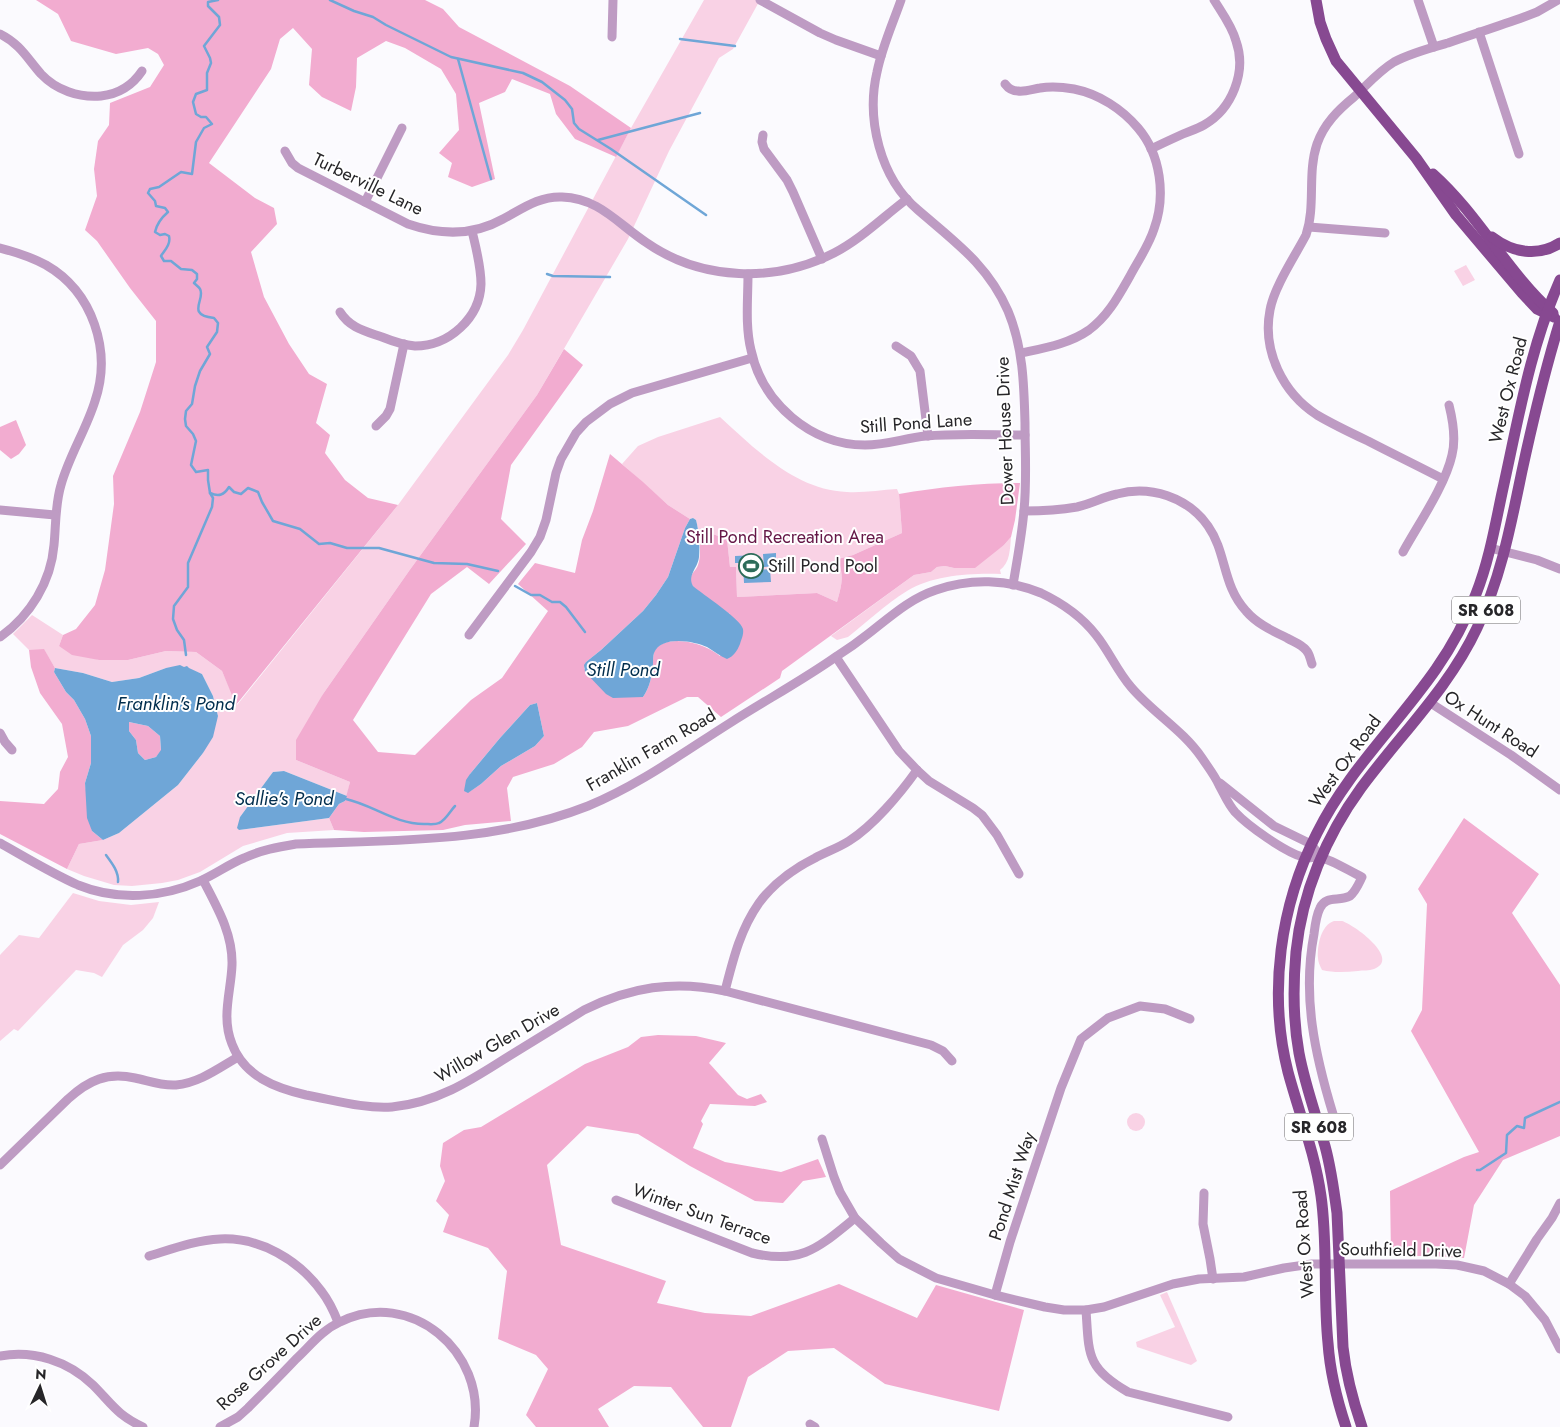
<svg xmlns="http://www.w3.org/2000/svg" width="1560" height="1427" font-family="Jost,sans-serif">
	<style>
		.green { fill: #f9d2e5 }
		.forest { fill: #f2acd0; fill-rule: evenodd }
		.water { fill: #6fa6d7; fill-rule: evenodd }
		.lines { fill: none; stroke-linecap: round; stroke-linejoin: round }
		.stream { stroke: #6fa6d7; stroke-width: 2.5 }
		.minor { stroke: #be9bc3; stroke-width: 9 }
		.major { stroke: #874991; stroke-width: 11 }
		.labels { text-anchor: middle; stroke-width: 4; stroke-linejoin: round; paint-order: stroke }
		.shield { fill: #fff; stroke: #686769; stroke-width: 1 }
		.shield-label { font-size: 16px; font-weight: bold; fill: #272629 }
		.street-label { font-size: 18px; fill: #272629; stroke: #fff }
		.park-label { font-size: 18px; fill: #651747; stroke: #fff }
		.poi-label { font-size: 18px; fill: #272629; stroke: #fff; text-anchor: start }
		.water-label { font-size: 19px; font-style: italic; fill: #012d4d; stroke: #fff }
	</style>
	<rect width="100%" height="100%" fill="#fbfafe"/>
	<g class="green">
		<polygon points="704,0 760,0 733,49 719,58 669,151 628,239 537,395 409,571 323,694 296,760 350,782 347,796 284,771 273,772 240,817 239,830 329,818 334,830 287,833 243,846 200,872 178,880 162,883 132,886 114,885 84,876 67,869 79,844 103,840 119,833 178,785 203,753 218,716 213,696 202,674 184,667 166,668 139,678 112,682 83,673 55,668 44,650 29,650 13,634 32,615 63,635 59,646 99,660 128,660 166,651 196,652 222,671 237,705 398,505 508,355 523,330 631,128"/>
		<polygon points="1466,265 1475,280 1463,286 1454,271"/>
		<path d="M720,417c36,33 76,73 127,75 16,1 34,-2 50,-3l2,5 3,39 -49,22 -15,4c6,18 4,25 -1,43l-20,-9 -80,4 -1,-30h-6l-3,-28 -29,-10 -2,-9 -3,-2 -3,1 -22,-14 -46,-41 16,-18 20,-9z"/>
		<path d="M1011,537c-1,12 -1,26 -11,33l1,4c-30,-1 -68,1 -94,17 -21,13 -40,31 -59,46l-11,3 -6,-4 83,-61 17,-3 6,-5 8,-1 9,2 44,-19 6,-4z"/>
		<polygon points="73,893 99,901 131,905 159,902 153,918 143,930 123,945 102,977 94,973 76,970 18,1031 14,1029 0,1041 0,955 19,935 39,938"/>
		<path d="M1334,921c2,0 5,0 8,0 11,3 60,38 32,48 -5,2 -11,1 -16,2 -12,1 -24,2 -36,-1 -2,-4 -4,-8 -4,-12 -1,-12 3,-33 16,-37z"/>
		<circle cx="1136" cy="1122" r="9"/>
		<polygon points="1167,1292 1197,1361 1191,1365 1137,1347 1136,1342 1175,1327 1160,1295"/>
	</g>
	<g class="forest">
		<polygon points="36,0 425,0 443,9 459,27 570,86 631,128 616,157 575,139 556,114 550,94 512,79 505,92 479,103 495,179 472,187 448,177 452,163 439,153 459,130 456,94 441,69 405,48 386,41 357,58 356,87 351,111 322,97 309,85 312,49 293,28 280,39 271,69 209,163 255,198 274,208 277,224 251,252 264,297 289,344 309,374 327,384 316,423 330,435 325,453 345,480 368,498 398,505 236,705 222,671 196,652 166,651 128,660 99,660 72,655 59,646 63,635 76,629 95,605 105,570 114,504 113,476 140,412 156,362 156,321 130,288 97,241 85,230 97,196 94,169 98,141 109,125 110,103 150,87 164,65 158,54 148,48 116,54 71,41 58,14"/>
		<path d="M564,349l19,16 -72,100 -10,54 25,25 -37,40 -22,-17 -36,27 -78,126 25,32 37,3 56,-55 31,-22 46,-67 -30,-27 17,-21 40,10 7,-33 11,-29 17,-57 33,28 25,23 22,14 -5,9 -17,49 -12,18 -13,16 -42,39 -15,12 -2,7 54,28h5c7,-10 9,-21 10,-33 0,-4 0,-8 1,-12 7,-17 40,-11 53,-4 5,2 9,5 13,8l10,-42c-8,-5 -37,-24 -40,-32 -1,-7 6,-11 8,-17 4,-11 1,-25 0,-36l29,10 3,28h6l1,30 80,-4 20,9c5,-18 7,-25 1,-43l15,-4 49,-22 -3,-39c40,-7 80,-11 121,-11l-5,37 -4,17 -7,8 -29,23h-21l-9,-2 -8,1 -6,5 -17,3 -132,96 -2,7 -59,39 -23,-20h-11l-59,29 -34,6 -12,15 -28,17 -41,13 -6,11 4,33 -46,4 -22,5 -79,2 -30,-2 -5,-12 10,-14 6,-3 5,-19 -54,-22v-20l27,-46 86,-123 128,-176zM537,703l7,33 -9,10 -34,20 -20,18 -12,8 1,-18 30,-36 30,-33z"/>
		<polygon points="16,420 26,445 19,454 11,459 0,450 0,427"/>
		<polygon points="44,649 55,668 54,672 66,692 74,700 85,719 91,736 91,763 85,783 92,831 103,840 79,844 67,869 0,834 0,801 44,804 58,789 60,772 68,757 62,724 40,693 31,667 29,650"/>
		<polygon points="129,722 148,726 160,736 161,751 156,757 145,760 138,753 136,740 129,731"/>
		<polygon points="1464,818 1539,874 1512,913 1560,985 1560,1136 1503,1160 1474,1205 1464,1258 1431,1256 1391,1256 1390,1191 1464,1157 1479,1152 1411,1031 1422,1010 1427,904 1418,889"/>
		<polygon points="658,1035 696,1036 726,1043 709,1063 738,1095 747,1099 761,1094 767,1102 755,1106 710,1104 701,1121 703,1124 693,1148 725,1162 781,1172 818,1159 826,1177 803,1181 783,1203 755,1201 690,1166 638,1134 587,1126 547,1165 561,1245 666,1281 657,1303 705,1313 751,1316 839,1284 917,1318 936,1285 1024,1310 999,1411 885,1384 834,1348 788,1351 748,1377 731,1427 703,1427 671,1387 634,1386 598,1409 609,1427 536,1427 526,1415 548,1369 536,1355 498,1339 507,1271 488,1248 443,1232 449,1215 436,1201 445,1181 440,1166 443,1143 464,1130 481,1127 585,1064 628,1047 641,1037"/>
	</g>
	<g class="water">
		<path d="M693,518l3,2c3,11 4,26 3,37 -1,11 -12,18 -6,29 9,8 48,33 50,43 1,6 -2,11 -3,15 -3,7 -6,12 -13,15 -7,-3 -13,-8 -20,-12 -13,-6 -46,-12 -53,6 -1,3 -1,8 -1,11 -1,12 -3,23 -10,33l-30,1 -7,-4 -21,-22 -1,-7 2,-3 15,-12 42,-39 13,-16 12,-18 17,-49 5,-9z"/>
		<polygon points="776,553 776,566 764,567 763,554"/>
		<polygon points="757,555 758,570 770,569 771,582 744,583 743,563 735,563 735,556"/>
		<path d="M180,665l4,2 3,-1 2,2 13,6 11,22 5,20 -5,21 -10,16 -25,32 -59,48 -16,7 -11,-9 -5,-13 -2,-35 6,-20v-27l-6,-17 -11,-19 -8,-8 -12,-20 1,-4 28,5 29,9 27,-4 27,-10zM129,722l19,4 12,10 1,14 -5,7 -11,3 -7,-7 -2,-13 -7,-9z"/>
		<polygon points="537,703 544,736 535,746 501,766 481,784 468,793 464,791 466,780 470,774 500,738 530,705"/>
		<polygon points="284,771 347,796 345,801 339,804 329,818 239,830 237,828 240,817 270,776 273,772"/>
	</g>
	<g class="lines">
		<g class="stream">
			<polyline points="330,0 354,11 373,17 386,25 451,57 523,73 542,82 565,100 572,109 574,123 579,129 611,149 706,215"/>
			<polyline points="680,39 735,46"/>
			<polyline points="458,59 491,179"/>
			<polyline points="598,140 700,113"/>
			<polyline points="547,274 553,276 610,277"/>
			<path d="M210,493c9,4 14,2 19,-6l5,5 7,2 7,-6 10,4 4,10 11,19 27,8 19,15 11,-1 17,5h32l55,15 33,1 31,7"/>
			<polyline points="515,586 531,595 540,595 552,602 560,602 566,607 585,632"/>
			<path d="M186,655l-2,-15 -7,-10 -4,-11 1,-13 14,-19v-24l24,-56 1,-9 -3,-5 -2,-13v-10l-12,2 -5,-7 5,-24 -3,-7 -7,-8 -1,-7 1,-8 6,-7 3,-18 5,-15 10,-17 -3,-7 10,-15 1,-9 -4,-5c-29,-3 -8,-19 -14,-29 -1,-2 -4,-4 -6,-6l3,-4v-5l-5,-4 -11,-1 -10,-8h-7l-3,-5c4,-6 10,-12 8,-20l-4,-2 -5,1 -5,-3c2,-9 6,-14 13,-20l-3,-4 -9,-2 -1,-5 -7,-8 2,-4 9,-2 22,-15 11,2 4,-32 8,-14 8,-4 -6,-7h-5l-5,-3 -3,-12 3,-8 11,-4v-17l4,-10 -1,-5 -6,-12 16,-21 -1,-8 -11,-11v-4l10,-2"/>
			<path d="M346,799c27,6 49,25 78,25 5,0 11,1 15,-1 7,-3 11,-12 16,-17"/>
			<path d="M106,855c6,8 13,17 12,27"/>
			<polyline points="1477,1170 1480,1170 1506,1153 1507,1135 1517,1126 1524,1128 1525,1118 1560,1102"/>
		</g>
		<g class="minor">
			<polyline points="760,0 820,33 836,40 881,56"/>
			<path d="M901,0c-8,23 -19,47 -24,72 -11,47 3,106 41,138 37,32 70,55 90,101 15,36 16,73 17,112 0,29 2,58 -1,87 -2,25 -7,50 -11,75"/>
			<polyline points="1418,0 1434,47"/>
			<polyline points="1479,32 1519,154"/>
			<path d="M0,34c20,10 27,24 41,40 15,16 38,24 60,22 18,-2 31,-10 41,-25"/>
			<polyline points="612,37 613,0"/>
			<path d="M1005,84c3,4 7,7 13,7 7,1 15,-2 22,-3 11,-2 23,-1 34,1 25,5 48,20 64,39 23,27 28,68 16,101 -5,16 -16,32 -24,47 -12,21 -22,40 -41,54 -20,14 -45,18 -68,23"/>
			<polyline points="763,135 762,142 764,149 787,180 793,192 822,259"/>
			<path d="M1151,149c10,-5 21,-10 32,-15 7,-3 14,-5 21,-9 28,-16 43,-53 32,-84 -4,-15 -14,-28 -22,-41"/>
			<path d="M285,151l7,12 6,5 110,56c32,11 65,12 95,-5 19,-10 36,-23 59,-22 37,1 56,27 85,46 55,38 128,40 187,10 27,-14 49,-36 73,-54"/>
			<polyline points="365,202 402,128"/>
			<polyline points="1309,227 1385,233"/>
			<path d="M0,248c16,4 31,9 46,17 47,27 66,86 49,136 -9,29 -26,55 -34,84 -6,20 -5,40 -7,60 -3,37 -24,71 -54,92"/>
			<path d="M748,274c0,25 -3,52 3,76 11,53 60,95 114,95 21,0 40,-7 61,-9 31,-3 67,-1 99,-1"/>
			<path d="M340,312c10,16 25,19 42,25 10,4 21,8 33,9 34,0 65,-28 66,-62 0,-18 -5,-36 -9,-53"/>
			<polyline points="896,346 911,356 920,371 928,436"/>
			<polyline points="376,426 386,416 390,409 404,344"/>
			<path d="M1443,479c-25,-13 -50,-25 -75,-38 -17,-8 -34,-16 -51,-26 -34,-22 -55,-64 -47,-105 4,-23 25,-54 36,-75 10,-30 1,-61 11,-91 7,-20 21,-34 37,-47 13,-12 25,-26 40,-35 17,-9 36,-14 54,-19 26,-9 51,-17 76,-26l13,-5 21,-12"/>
			<polyline points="0,510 55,515"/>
			<path d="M1024,511c18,0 36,-1 53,-4 14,-3 26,-10 40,-13 33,-9 71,3 91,32 19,27 14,59 38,85 11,13 27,20 41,27 7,4 14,6 19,12 4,4 4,9 6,14"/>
			<polyline points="1490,548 1537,560 1560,569"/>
			<path d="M1403,552c16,-29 42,-66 49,-97 4,-16 1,-34 -3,-50"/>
			<polyline points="469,635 531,552 540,537 546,520 556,473 561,459 576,433 586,422 610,404 632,393 752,358"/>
			<polyline points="836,657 899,751 917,770 929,781 973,808 982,815 997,835 1019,874"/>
			<polyline points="1429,702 1511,755 1560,790"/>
			<polyline points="0,733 5,742 12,750"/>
			<polyline points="1220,783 1274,826 1311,844 1321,857"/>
			<path d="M0,843c25,14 51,30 78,42 39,16 84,13 122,-4 16,-7 29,-17 44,-23 17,-8 34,-11 52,-14 99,-4 199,-1 292,-38 51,-21 96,-54 142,-83 36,-23 73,-43 107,-67 11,-7 21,-14 31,-22 22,-17 41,-35 68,-44 34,-12 72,-11 105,3 21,10 41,24 55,42 13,16 21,36 35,52 22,26 52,43 71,71 6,9 13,18 17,27 5,9 9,19 16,27 13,14 50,40 68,45 6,2 13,-1 19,1 10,2 29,14 40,19 -3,6 -6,14 -12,19 -11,6 -24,-1 -30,12 -4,8 -5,18 -6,26 -12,62 1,121 19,180"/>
			<path d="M203,880c14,27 30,54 29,85 -1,27 -11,52 0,79 12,32 43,44 74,51 28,5 58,14 86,12 44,-4 78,-26 114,-49 26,-16 52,-32 78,-48 46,-23 90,-30 141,-19l206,54 12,6 9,10"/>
			<path d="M725,991c8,-31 15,-61 34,-88 14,-19 34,-34 56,-45 11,-6 23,-10 34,-17 24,-15 51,-47 68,-71"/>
			<polyline points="822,1139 834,1177 840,1192 855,1218 881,1243 899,1259 936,1278 995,1295 1045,1307 1064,1310 1086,1310 1104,1307 1173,1284 1199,1279 1244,1277 1284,1268 1312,1264 1436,1264 1457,1265 1484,1271 1509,1284 1525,1296 1545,1320 1560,1349"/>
			<path d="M0,1165l68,-66c21,-19 39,-27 67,-21 14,3 26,8 41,7 23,-2 43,-17 62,-28"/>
			<polyline points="1204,1193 1203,1224 1210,1259 1213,1279"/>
			<path d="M616,1200l136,53c50,12 67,-6 103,-35"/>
			<path d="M149,1256c23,-7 47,-16 71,-17 40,-2 79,21 102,53 7,9 12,20 16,30"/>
			<polyline points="1509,1284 1537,1239 1552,1218 1560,1203"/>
			<polyline points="995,1295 1010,1242 1037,1160 1061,1088 1081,1039 1108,1018 1140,1006 1165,1009 1190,1019"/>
			<path d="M1086,1310c3,44 0,58 42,82l100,25"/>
			<path d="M0,1356c34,-6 68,5 93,29 19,19 24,30 50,42"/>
			<polyline points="810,1424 815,1427"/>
			<path d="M220,1427l18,-10 10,-9c16,-16 32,-32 48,-49 14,-13 26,-29 44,-37 70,-35 147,30 134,105"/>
		</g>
		<g class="major">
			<polyline points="1316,0 1320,22 1326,39 1336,61 1416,158 1456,215 1522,293 1537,309 1554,317"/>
			<path d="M1433,174c46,41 74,98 120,139"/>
			<path d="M1492,237c21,16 46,20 68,6"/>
			<path d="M1346,1427c-9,-27 -16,-55 -18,-84 -5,-48 0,-98 -7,-147 -6,-43 -22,-83 -33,-124 -20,-79 -8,-167 29,-239 30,-61 80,-108 119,-164 16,-23 30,-49 40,-75 13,-33 19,-68 26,-101 16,-72 28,-146 58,-213"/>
			<path d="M1362,1427c-9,-26 -16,-52 -19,-80l-6,-134c-3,-23 -6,-45 -12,-67 -9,-31 -20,-61 -26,-93 -6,-33 -6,-67 -3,-101 6,-59 30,-116 65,-164 39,-53 88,-100 116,-160 24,-50 34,-104 45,-157 11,-51 23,-101 38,-150"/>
		</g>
	</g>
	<defs>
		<symbol id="stadium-ring" viewBox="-11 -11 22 22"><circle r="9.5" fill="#fff" stroke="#2d6c5a" stroke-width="1.5"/><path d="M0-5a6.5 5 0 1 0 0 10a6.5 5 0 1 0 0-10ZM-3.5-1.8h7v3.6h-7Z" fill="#2d6c5a"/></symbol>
	</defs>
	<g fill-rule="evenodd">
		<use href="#stadium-ring" x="737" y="552" width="28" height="28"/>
	</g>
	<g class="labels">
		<g class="shield">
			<rect x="1452" y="596.5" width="68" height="27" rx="4"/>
			<rect x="1285" y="1113.5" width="68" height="27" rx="4"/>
		</g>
		<g class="shield-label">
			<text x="1486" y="616">SR 608</text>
			<text x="1319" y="1133">SR 608</text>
		</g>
		<g class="street-label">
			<text transform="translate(368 184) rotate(26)" y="6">Turberville Lane</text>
			<text transform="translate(1508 390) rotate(-76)" y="6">West Ox Road</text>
			<text transform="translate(916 423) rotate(-4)" y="6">Still Pond Lane</text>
			<text transform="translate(1005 431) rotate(-92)" y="6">Dower House Drive</text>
			<text transform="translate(1491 724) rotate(33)" y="6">Ox Hunt Road</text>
			<text transform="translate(651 750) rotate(-30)" y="6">Franklin Farm Road</text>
			<text transform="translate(1345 761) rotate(-54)" y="6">West Ox Road</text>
			<text transform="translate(497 1043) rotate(-30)" y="6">Willow Glen Drive</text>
			<text transform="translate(1012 1186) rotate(-72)" y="6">Pond Mist Way</text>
			<text transform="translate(702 1214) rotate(20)" y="6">Winter Sun Terrace</text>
			<text transform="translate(1304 1244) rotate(-94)" y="6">West Ox Road</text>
			<text transform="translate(1401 1250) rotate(1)" y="6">Southfield Drive</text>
			<text transform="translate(269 1362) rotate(-42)" y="6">Rose Grove Drive</text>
		</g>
		<g class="park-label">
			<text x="785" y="543">Still Pond Recreation Area</text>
		</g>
		<g class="poi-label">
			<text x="768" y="572">Still Pond Pool</text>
		</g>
		<g class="water-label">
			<text x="623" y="676">Still Pond</text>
			<text x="176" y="710">Franklin's Pond</text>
			<text x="284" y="805">Sallie's Pond</text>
		</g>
	</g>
	<g transform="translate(40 1387) rotate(4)" stroke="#ffffff" stroke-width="4" paint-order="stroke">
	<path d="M0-4L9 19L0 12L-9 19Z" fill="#272629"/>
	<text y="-8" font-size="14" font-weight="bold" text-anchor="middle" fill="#272629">N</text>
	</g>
</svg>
